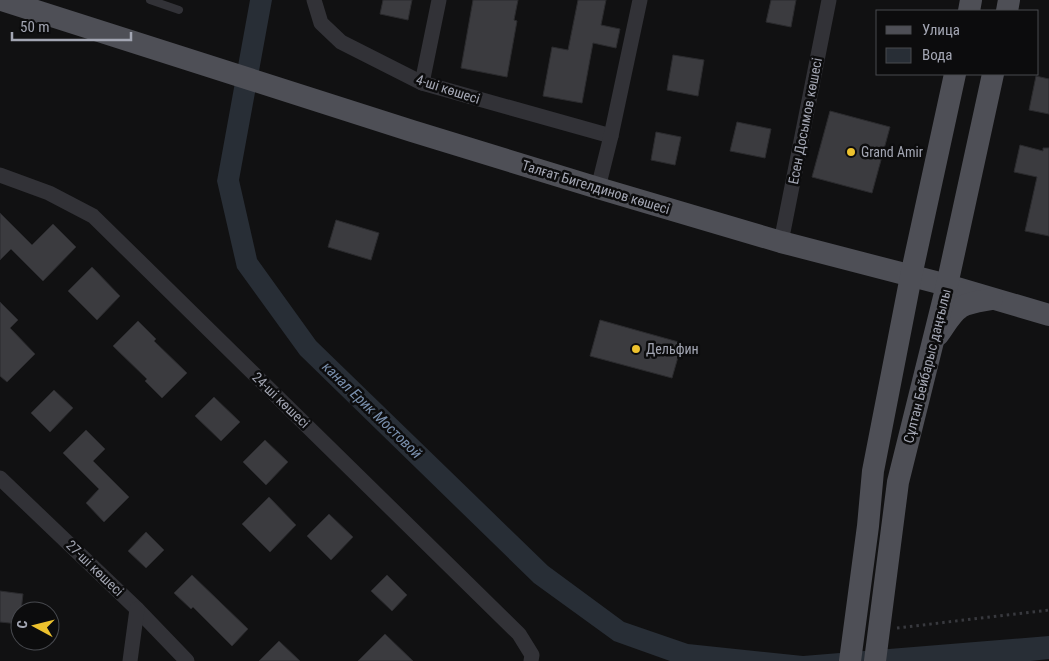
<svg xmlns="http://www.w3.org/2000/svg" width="1049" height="661" font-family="'Roboto Condensed',sans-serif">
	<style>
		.water { fill: #282e36 }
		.building { fill: #3b3b3f; stroke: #2b2b2e }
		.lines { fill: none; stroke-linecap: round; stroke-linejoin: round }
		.path { stroke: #38393e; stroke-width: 3; stroke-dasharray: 2.5 4; stroke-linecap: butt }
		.service { stroke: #323237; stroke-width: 8 }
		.minor { stroke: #323237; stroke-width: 15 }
		.primary { stroke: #4e4f56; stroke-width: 22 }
		.poi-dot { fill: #edc22e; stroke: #0c0c0d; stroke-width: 2 }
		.labels { text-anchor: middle; stroke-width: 5; stroke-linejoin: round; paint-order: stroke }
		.street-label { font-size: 14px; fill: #a3a6b3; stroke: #0c0c0d }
		.poi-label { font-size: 14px; fill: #a3a6b3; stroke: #0c0c0d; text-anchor: start }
		.water-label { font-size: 15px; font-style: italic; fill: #7a90ae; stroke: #0c0c0d }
	</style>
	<rect width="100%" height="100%" fill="#111112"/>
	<polygon class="water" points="250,0 272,0 239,180 257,259 316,341 548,566 624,622 688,644 803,656 1049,636 1049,659 1031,661 670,661 614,641 534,583 300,355 237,268 217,181"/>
	<g class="building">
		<polygon points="383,0 412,0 408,20 380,14"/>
		<polygon points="473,0 518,0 514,20 517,21 507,77 461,68"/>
		<polygon points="578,0 606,0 601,25 620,29 616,48 593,43 582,103 543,96 552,47 568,50"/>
		<polygon points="771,0 796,0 791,27 766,22"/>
		<polygon points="673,55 704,60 698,96 667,90"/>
		<polygon points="1036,76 1049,79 1049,114 1029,110"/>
		<polygon points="830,111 890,127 872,193 812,177"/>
		<polygon points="737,122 771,129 765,158 730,151"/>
		<polygon points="656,132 681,137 675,165 651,160"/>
		<polygon points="1020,145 1043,151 1043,148 1049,148 1049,236 1025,231 1037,177 1014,172"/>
		<polygon points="0,213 32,245 53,224 76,247 43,281 11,249 0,260"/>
		<polygon points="336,220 379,233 371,260 328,247"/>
		<polygon points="92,267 120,296 97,320 68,291"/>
		<polygon points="0,302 18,320 10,328 35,354 7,382 0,376"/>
		<polygon points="600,320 682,343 672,378 590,356"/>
		<polygon points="138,321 156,339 154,341 187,373 162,398 145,381 147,379 113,346"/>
		<polygon points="54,390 73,408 50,432 31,413"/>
		<polygon points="214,397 240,422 221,441 195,416"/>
		<polygon points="86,430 105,449 93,461 129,497 104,522 86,503 99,489 63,453"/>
		<polygon points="265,440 288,462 266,485 243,462"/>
		<polygon points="269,497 296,525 270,552 242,524"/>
		<polygon points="329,514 353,537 331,560 307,536"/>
		<polygon points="146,532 164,550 146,568 128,551"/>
		<polygon points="192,575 248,629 232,646 193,607 191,609 174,593"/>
		<polygon points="387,575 407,595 392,611 371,591"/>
		<polygon points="0,591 23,594 21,611 20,611 19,624 0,622"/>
		<polygon points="385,634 413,661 358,661"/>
		<polygon points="279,641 300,661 259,661"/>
	</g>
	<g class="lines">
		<polyline class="path" points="897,628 1049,610"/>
		<polyline class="service" points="150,0 179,10"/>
		<g class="minor">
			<polyline points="314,0 321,23 341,42 422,83 611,136"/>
			<polyline points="422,83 439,0"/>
			<polyline points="0,175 49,193 93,216 519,634 532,655 531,661"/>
			<polyline points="598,188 611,136 640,0"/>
			<polyline points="781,242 829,0"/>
			<polyline points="0,478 137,609 187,661"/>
			<polyline points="130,661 137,609"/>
		</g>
		<g class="primary">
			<polyline points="2,0 412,131 598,188 781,242 947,285 1049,315"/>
			<polyline points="969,11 971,0"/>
			<polyline points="1007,11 1009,0"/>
			<path d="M938,335c7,-9 13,-22 23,-28 9,-5 21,-6 31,-8"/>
			<polyline points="850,661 868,526 873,471 911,276 955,74"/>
			<polyline points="875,661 898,482 947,285 993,74"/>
		</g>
	</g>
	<g class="poi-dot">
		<circle cx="851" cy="152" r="5"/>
		<circle cx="636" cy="349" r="5"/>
	</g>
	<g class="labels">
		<g class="street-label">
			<text transform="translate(448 89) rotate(18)" y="5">4-ші көшесі</text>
			<text transform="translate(805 121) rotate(-79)" y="5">Есен Досымов көшесі</text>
			<text transform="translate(596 187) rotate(17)" y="5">Талғат Бигелдинов көшесі</text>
			<text transform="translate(927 366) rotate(-76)" y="5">Сұлтан Бейбарыс даңғылы</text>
			<text transform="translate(281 400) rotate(44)" y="5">24-ші көшесі</text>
			<text transform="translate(95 568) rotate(44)" y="5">27-ші көшесі</text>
		</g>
		<g class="poi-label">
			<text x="861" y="157">Grand Amir</text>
			<text x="646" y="354">Дельфин</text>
		</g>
		<g class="water-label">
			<text transform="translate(372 410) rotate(44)" y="5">канал Ерик Мостовой</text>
		</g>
	</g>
	<rect x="876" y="10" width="162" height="65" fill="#0c0c0d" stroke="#484a4f"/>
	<rect x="886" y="26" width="25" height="8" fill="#4e4f56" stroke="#484a4f"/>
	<text x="922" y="35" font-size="15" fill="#a3a6b3">Улица</text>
	<rect x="886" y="48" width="25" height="15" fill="#282e36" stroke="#484a4f"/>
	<text x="922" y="60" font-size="15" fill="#a3a6b3">Вода</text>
	<g transform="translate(35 626) rotate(277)"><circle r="24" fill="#0c0c0d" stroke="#484a4f"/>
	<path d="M0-4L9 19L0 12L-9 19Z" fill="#edc22e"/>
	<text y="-8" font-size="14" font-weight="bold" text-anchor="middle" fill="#a3a6b3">С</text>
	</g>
	<path d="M12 32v8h119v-8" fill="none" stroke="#a3a6b3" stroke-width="2.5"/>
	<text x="20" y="32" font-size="15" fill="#a3a6b3" stroke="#0c0c0d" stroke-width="4" paint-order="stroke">50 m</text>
</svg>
